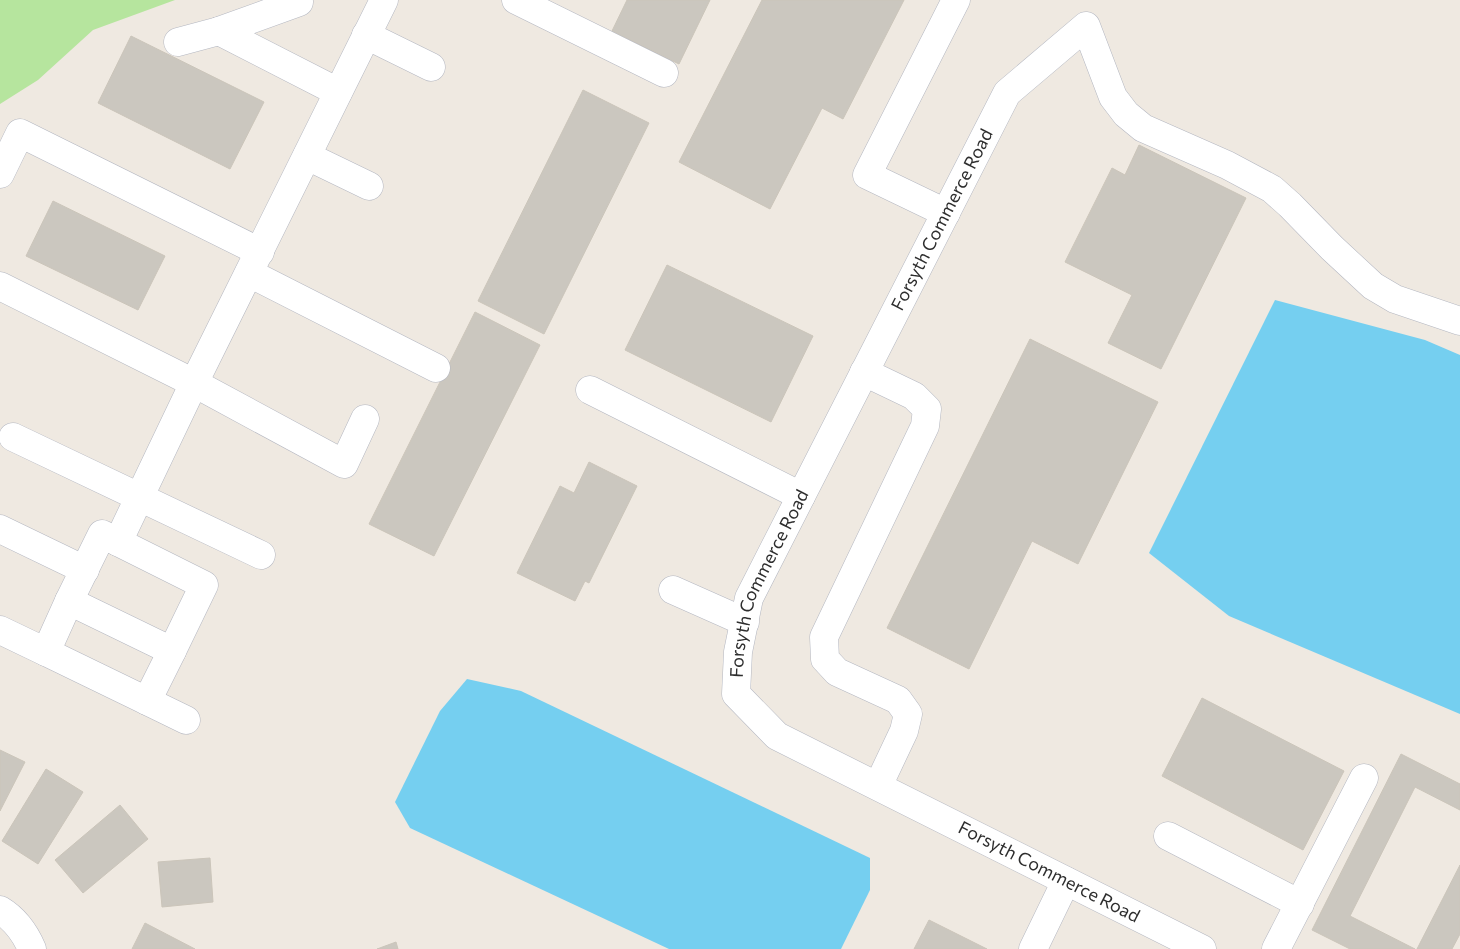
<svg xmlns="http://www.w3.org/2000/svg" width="1460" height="949" font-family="Commissioner,sans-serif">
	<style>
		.green { fill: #b6e59e }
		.water { fill: #75cff0 }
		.building { fill: #cbc7bf; stroke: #cbc5ba }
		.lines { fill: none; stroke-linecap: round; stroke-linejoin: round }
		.minor-casing { stroke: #b4b7c1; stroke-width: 29 }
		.minor { stroke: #fff; stroke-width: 28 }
		.labels { text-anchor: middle; stroke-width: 5; stroke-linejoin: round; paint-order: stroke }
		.street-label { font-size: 18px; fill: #2e2e2e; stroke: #fff }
	</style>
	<rect width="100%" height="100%" fill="#efe9e1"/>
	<polygon class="green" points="0,0 175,0 93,30 38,80 0,104"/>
	<g class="water">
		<polygon points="1275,300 1425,340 1460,355 1460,714 1229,616 1149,553"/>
		<polygon points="467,679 521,691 870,858 870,890 841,949 669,949 410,828 395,802 440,711"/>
	</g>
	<g class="building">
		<polygon points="627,0 710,0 679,64 612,31"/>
		<polygon points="762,0 904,0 843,119 822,108 770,209 679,162"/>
		<polygon points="131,36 264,102 230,169 98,103"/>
		<polygon points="583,90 649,123 544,334 478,301"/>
		<polygon points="1139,145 1246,198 1161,369 1108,343 1132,295 1065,262 1112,168 1125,175"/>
		<polygon points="53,201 165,256 138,310 26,256"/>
		<polygon points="667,265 813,336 771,422 625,350"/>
		<polygon points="475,312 540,345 434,556 369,524"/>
		<polygon points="1030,339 1158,402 1078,564 1032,541 969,669 887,628"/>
		<polygon points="589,462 637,486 589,583 585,581 575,601 517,573 560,486 574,493"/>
		<polygon points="1202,698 1344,771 1303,850 1162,776"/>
		<polygon points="0,750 25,762 0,811"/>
		<polygon points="1401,754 1460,784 1460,810 1415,787 1350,916 1415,949 1350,949 1312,930"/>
		<polygon points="46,769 83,792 38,864 2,841"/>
		<polygon points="120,805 148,839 83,893 55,860"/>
		<polygon points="210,858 213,902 162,907 158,862"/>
		<polygon points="1460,865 1460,934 1452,949 1417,949"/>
		<polygon points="929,920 987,949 914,949"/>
		<polygon points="145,923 195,949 132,949"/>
		<polygon points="396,942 398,949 377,949"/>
	</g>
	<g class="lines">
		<defs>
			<g id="minor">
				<polyline points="516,0 664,73"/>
				<polyline points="299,2 219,31 338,92"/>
				<polyline points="366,35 431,67"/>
				<polyline points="178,42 219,31"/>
				<polyline points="307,156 369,186"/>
				<polyline points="0,174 20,133 260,252"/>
				<polyline points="946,213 867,175 956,0"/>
				<polyline points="249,273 436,368"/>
				<polyline points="0,286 194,383 344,464 365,419"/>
				<polyline points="864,372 914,396 927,409 925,426 824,637 825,659 837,672 898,700 908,714 904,731 878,786"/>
				<polyline points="590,390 801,496"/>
				<polyline points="13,437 261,555"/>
				<polyline points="0,529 85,570"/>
				<polygon points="102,534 204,585 172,651 69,601"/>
				<polyline points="118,542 194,383 384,0"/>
				<polyline points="673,590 745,622"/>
				<polyline points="0,630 46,652 69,601"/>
				<polyline points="172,651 147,701 186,720"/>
				<polyline points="46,652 147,701"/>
				<polyline points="1168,836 1300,904"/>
				<path d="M0,910c15,9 25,23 32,39"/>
				<polyline points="1033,949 1066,881"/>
				<path id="s1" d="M1202,949l-425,-213 -41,-42 2,-42 11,-54 258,-505 79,-67 27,71 13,17 17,14 84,37 45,24 18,16 42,43 41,38 22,13 65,22"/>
				<polyline points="1276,949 1364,778"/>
			</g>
		</defs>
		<use href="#minor" class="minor-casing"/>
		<use href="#minor" class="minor"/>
	</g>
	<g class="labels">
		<g class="street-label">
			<text dy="6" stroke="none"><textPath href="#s1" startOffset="1056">Forsyth Commerce Road</textPath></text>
			<text dy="6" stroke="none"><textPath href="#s1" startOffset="651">Forsyth Commerce Road</textPath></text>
			<text transform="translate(1049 872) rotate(27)" y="6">Forsyth Commerce Road</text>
		</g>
	</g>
</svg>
